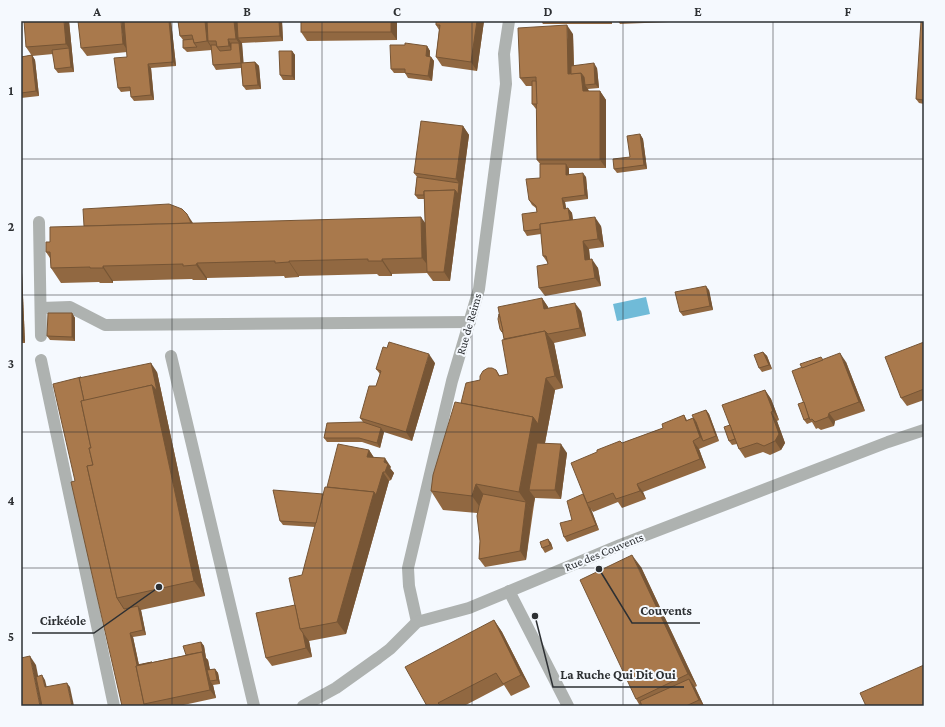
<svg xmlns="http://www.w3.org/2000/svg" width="945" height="727" font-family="'Crimson Pro',serif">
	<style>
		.water { fill: #70bbd8 }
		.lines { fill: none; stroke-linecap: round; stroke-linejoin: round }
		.service { stroke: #aeb2b0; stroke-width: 12 }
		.minor { stroke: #aeb2b0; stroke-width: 12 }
		.wall { fill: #916841 }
		.shaded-wall { fill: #765535 }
		.building { fill: #a9794c; stroke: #765535 }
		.grid { fill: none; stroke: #2d3033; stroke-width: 1; stroke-opacity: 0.55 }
		.labels { text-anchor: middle; stroke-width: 4; stroke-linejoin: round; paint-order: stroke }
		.street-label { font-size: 12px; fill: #2d3033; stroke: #f5f9fe }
		.leader { fill: none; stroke: #2d3033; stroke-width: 1.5 }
		.callout-dot { fill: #2d3033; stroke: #f5f9fe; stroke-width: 1.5 }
		.callout-label { font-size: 13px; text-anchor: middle; font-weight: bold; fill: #2d3033; stroke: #f5f9fe; stroke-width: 4; stroke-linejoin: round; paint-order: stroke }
		.neatline { fill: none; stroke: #2d3033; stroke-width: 1.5 }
		.grid-label { font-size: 13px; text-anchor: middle; font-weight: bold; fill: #2d3033 }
	</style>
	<rect width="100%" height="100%" fill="#f5f9fe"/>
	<polygon class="water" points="646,297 650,314 617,321 613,304"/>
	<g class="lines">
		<g class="service">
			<polyline points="39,222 41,336"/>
			<polyline points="41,308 70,307 105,325 470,322"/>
			<polyline points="171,356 254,706"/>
			<polyline points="41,360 114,706"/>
			<polyline points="509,591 568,706"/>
		</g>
		<g class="minor">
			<polyline points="417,622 409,586 408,568 452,381 479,289 506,84 504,54 509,21"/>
			<polyline points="303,706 336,688 378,658 390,649 417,622 469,608 620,545 888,442 924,430"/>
		</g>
	</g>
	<g class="wall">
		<polygon points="69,21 74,72 58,73 55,69 53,54 32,56 26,47"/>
		<polygon points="171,21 176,66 151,68 154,100 134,101 131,97 131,91 121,92 118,88 127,57 127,52 87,56 81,48"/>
		<polygon points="178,21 282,21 283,41 242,43 243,63 255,62 259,66 261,89 246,90 243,86 241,68 216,70 213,65 212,50 187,52 183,48 183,40 180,36"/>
		<polygon points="301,21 397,21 397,40 307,41 301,32"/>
		<polygon points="484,21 477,71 442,66 436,57 439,30 436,25"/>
		<polygon points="541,21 612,21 612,24 543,24"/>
		<polygon points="618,21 669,21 669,22 620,24"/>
		<polygon points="924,21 924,104 919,103 916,99"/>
		<polygon points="573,34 574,65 597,68 599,88 588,89 589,91 600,91 606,100 606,168 569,168 569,174 586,177 588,199 565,202 566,209 568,208 572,213 573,220 601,226 604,247 589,249 590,260 598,268 601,286 545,296 539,288 548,264 547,262 543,256 541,234 527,236 524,231 537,212 536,208 532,205 529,200 540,178 540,164 537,160 537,109 536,109 532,104 532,86 526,86 520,78"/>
		<polygon points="427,46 430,51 430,57 431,57 434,61 432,81 408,78 405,73 394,73 391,69"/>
		<polygon points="292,51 295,55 295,80 283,80 280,75"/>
		<polygon points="32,55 35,60 39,96 21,98 21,57"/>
		<polygon points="463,126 469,135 450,281 433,281 427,273 392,274 392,276 379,276 377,274 299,276 299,277 285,278 284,276 207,278 207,280 193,280 192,279 113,281 113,283 100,283 99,282 61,283 51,268 50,258 46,252 50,242 193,223 425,223 424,199 418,199 415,195 417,177 414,173"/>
		<polygon points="640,134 643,139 647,169 617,173 614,169 630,157"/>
		<polygon points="21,249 25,343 21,343"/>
		<polygon points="709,290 713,310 683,316 680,312"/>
		<polygon points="542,298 548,307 548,308 581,311 586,336 554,343 563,388 555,390 545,443 567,453 561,499 535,498 526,560 485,567 479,559 480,541 477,513 443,510 431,491 461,403 480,380 496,370 500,376 508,374 504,339 503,334 500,329"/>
		<polygon points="72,313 75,318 75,341 50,340 47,336"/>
		<polygon points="924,342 924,400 907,406 901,398"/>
		<polygon points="763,352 767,356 772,369 762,372 759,368"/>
		<polygon points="823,360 846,362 865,411 835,421 834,426 821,430 818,428 816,429 812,422 807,424 804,420"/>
		<polygon points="435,363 412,441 384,432 380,448 362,442 327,442 324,438 363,422 360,418 376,386 380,374 376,369"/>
		<polygon points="157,372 205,596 141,610 146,635 133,637 139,665 186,655 201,642 204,646 206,658 208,660 210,670 215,669 218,673 220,684 213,685 216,698 179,706 122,706 75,481"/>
		<polygon points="765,390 771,399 779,420 777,421 785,443 781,450 770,455 763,452 745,458 739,449 737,444 732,445 729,441 730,425"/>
		<polygon points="706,410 709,414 719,441 699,449 706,468 643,492 646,499 622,508 618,502 593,512 591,509 599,530 567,542 564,537 583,494 622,443 663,428 684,415 687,420 693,418"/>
		<polygon points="369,450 374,458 391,467 390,468 394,473 391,480 389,481 346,634 309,641 312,657 272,666 266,658 295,605 315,527 283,525 280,521 323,494 327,487"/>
		<polygon points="548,539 551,543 553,549 545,553 542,548"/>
		<polygon points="641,567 697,686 695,687 704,706 640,706 636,699"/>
		<polygon points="494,620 502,632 530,687 511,696 504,685 464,706 427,706"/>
	</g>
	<g class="shaded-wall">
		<polygon points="64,21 69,21 74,72 71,67 69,48 66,44"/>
		<polygon points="121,21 126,21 129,52 123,44"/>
		<polygon points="169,21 171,21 176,66 173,62"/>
		<polygon points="205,21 210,21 208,41 212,47 213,50 207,41"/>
		<polygon points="234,21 240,21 238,38 242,43 244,67 241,63 239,43 236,39"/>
		<polygon points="279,21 282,21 283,41 280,36"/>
		<polygon points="391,21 397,21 397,40 391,32"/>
		<polygon points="477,21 484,21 477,71 471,62"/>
		<polygon points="567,25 573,34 574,78 568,74"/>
		<polygon points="228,39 234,48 235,54 229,46"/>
		<polygon points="427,46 430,51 429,60 426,56"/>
		<polygon points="292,51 295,55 295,80 292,76"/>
		<polygon points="32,55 35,60 39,96 36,91"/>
		<polygon points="431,57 434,61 432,81 428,76"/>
		<polygon points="255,62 259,66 261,89 258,85"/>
		<polygon points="594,63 597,68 599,88 595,84"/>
		<polygon points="148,64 151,68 154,100 151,95"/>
		<polygon points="581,73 587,81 585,85 588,89 589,99 583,91"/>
		<polygon points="600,91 606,100 606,168 600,160"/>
		<polygon points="463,126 469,135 462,187 456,179"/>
		<polygon points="640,134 643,139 647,169 644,165"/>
		<polygon points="566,164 569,169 569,179 566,175"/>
		<polygon points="583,173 586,177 588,199 585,195"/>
		<polygon points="459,183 462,187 450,281 444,272 455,190"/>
		<polygon points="562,198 565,202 567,213 564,209"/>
		<polygon points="568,208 572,213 574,229 571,224"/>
		<polygon points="187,214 193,223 199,238 193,229"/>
		<polygon points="421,217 431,231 433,272 422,258"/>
		<polygon points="595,217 601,226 604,247 598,239"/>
		<polygon points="583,241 589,249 591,269 585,260"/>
		<polygon points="21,249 25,343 22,338"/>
		<polygon points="382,259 392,274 392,276 382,261"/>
		<polygon points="592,259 598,268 601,286 595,278"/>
		<polygon points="289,261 299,276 299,277 289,262"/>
		<polygon points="197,263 207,278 207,280 196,265"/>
		<polygon points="103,266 113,281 113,283 103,268"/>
		<polygon points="706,286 709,290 713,310 710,306"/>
		<polygon points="542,298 548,307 550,318 544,309"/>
		<polygon points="575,303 581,311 586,336 580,328"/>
		<polygon points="72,313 75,318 75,341 72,337"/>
		<polygon points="545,331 554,343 563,388 555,376"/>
		<polygon points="763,352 767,356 772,369 769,365"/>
		<polygon points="840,353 846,362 865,411 859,402"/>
		<polygon points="429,354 435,363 412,441 406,432"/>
		<polygon points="151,363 157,372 205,596 194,581 152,385"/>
		<polygon points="546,378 555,390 536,490 529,490 535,498 532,511 519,492 533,417"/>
		<polygon points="765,390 771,399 779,420 773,411"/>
		<polygon points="706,410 709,414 719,441 716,436"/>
		<polygon points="771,412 777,421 785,443 781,450 775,441"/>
		<polygon points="829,413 835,421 834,426 828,417"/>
		<polygon points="693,418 699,427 703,441 700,437"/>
		<polygon points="381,428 384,432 380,448 377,443"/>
		<polygon points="693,441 699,449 706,468 700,459"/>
		<polygon points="561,444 567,453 561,499 555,490"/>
		<polygon points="369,450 375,459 367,457"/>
		<polygon points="385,458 391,467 390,468 394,473 391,480 385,472 384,462"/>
		<polygon points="383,472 389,481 346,634 337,622 374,492"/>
		<polygon points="476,484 489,502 485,514 472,496"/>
		<polygon points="637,484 643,492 646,499 640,491"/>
		<polygon points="526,502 532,511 526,560 520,551"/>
		<polygon points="588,505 591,509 599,530 596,525"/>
		<polygon points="548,539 551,543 553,549 550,545"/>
		<polygon points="632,555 641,567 697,686 688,674"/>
		<polygon points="138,606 141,610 146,635 143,630"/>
		<polygon points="494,620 502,632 530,687 521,675"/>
		<polygon points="130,633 133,637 140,670 137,665"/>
		<polygon points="303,633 309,641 312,657 306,648"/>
		<polygon points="201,642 204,646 206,658 208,660 212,680 210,681 213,685 216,698 210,690 202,652"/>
		<polygon points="30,656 36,665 44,706 40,706"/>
		<polygon points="215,669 218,673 220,684 217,680"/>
		<polygon points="42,675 45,680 48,692 45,687"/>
		<polygon points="689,679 695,687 704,706 699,700"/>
		<polygon points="67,683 70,687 74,706 72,706"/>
	</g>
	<g class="building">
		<polygon points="24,21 64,21 66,44 26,47"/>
		<polygon points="78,21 121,21 123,44 81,48"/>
		<polygon points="124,21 169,21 173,62 148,64 151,95 131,97 130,87 118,88 114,58 127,57"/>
		<polygon points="178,21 205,21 207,41 194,43 192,35 180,36"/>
		<polygon points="207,21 234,21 236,39 228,39 229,46 217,47 216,41 208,41"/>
		<polygon points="237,21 279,21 280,36 238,38"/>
		<rect x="301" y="21" width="90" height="11"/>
		<polygon points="436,21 477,21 471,62 436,57 440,25 436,25"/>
		<polygon points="921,21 924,21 924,100 916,99"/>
		<polygon points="567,25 568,74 581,73 583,91 600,91 600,160 537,160 536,77 520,78 518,28"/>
		<polygon points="193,39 194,43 197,47 183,48 183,40"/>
		<polygon points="231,43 239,43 241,63 255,62 258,85 243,86 241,63 213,65 211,45 216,45 217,47 220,51 231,50"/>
		<polygon points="405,43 427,46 426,56 431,57 428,76 405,73 405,69 391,69 390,45 405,45"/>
		<polygon points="69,48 71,67 55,69 52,50"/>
		<polygon points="279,51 292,51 292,76 280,75"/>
		<polygon points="32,55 36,91 21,93 21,57"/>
		<polygon points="594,63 595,84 585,85 584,77 581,73 571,74 571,66"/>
		<polygon points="532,81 536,81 537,104 532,104"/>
		<polygon points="421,121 463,126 456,179 414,173"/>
		<polygon points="640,134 644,165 614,169 613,159 630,157 627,136"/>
		<polygon points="540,164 566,164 566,175 583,173 585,195 562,198 564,209 568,208 570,220 540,224 540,229 524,231 522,214 537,212 536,206 529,200 526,179 540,178"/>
		<polygon points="417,177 459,183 458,194 455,190 424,191 424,195 415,195"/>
		<polygon points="455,190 444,272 427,272 424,191"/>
		<polygon points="169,204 182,209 187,214 191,223 84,226 83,209"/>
		<polygon points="421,217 422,258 382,259 382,261 368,261 368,259 289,261 289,262 275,263 275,261 197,263 196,265 183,266 183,264 103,266 103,268 90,268 90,267 51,268 50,252 46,252 46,242 50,242 50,227"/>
		<polygon points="595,217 598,239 583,241 585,260 592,259 595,278 539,288 537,266 548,264 546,256 543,256 540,224"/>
		<polygon points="706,286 710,306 680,312 675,292"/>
		<polygon points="542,298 544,309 575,303 580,328 548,334 545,331 504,339 498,307"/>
		<polygon points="48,313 72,313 72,337 47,336"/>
		<polygon points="499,314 503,331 502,332 500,329 498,319"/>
		<polygon points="545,331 555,376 546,378 538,424 533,417 461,403 466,383 480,380 480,376 483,371 488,368 492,368 496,370 499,376 508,374 502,340"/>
		<polygon points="389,342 429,354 406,432 360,418 369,386 376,386 381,371 376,369 383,347 387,348"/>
		<polygon points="924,342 924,389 901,398 885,357"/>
		<polygon points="763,352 769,365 759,368 754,355"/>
		<polygon points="840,353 859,402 829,413 828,417 815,422 812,419 810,420 792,371"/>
		<polygon points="821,357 823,360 802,368 800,364"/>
		<polygon points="151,363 157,391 152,385 84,401 79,378"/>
		<polygon points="81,377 79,378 84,401 81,401 91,448 89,448 93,465 87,466 117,598 124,609 138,606 143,630 130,633 137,665 152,662 136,666 144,704 145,706 122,706 71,482 75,481 53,384"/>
		<polygon points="152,385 194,581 117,598 87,466 93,465 89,448 91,448 81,401"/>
		<polygon points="765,390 773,411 771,412 779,434 775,441 764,446 757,443 739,449 722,405"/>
		<polygon points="455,402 533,417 519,492 476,484 472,496 431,491 433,475"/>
		<polygon points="804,402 809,418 804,420 798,404"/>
		<polygon points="706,410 716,436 703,441 696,422 694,419 692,415"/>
		<polygon points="684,415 686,421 693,418 700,437 693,441 700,459 637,484 640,491 616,499 613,493 587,503 571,463 597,452 597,450 620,441 622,443 663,428 662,424"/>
		<polygon points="363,422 381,428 377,443 359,438 324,438 327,423"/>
		<polygon points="730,425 735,439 729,441 724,427"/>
		<polygon points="537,443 561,444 555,490 529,490"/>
		<polygon points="338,444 369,450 367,457 385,458 384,462 388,464 385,472 383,472 376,495 374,492 327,487"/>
		<polygon points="325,487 374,492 337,622 300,629 289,578 302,575"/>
		<polygon points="273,490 323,494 316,523 280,521"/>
		<polygon points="483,494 526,502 520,551 479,559 480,541 477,516 479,506"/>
		<polygon points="583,494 596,525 564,537 560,523 572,520 567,501"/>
		<polygon points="548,539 550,545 542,548 540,542"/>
		<polygon points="632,555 688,674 636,699 580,580"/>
		<polygon points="295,605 300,629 303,633 306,648 266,658 256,613"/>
		<polygon points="494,620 521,675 503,684 496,673 438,703 441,706 427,706 405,667"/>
		<polygon points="201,642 203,653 202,652 186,655 183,646"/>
		<polygon points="202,652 210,690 144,704 136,666"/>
		<polygon points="30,656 40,706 21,706 21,658"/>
		<polygon points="924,665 924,706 866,706 860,693"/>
		<polygon points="215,669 217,680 210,681 207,670"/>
		<polygon points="42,675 45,687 67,683 72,706 42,706 36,677"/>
		<polygon points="689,679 699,700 686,706 642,706 640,701"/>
	</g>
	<path class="grid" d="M172,21v685M322,21v685M472,21v685M623,21v685M773,21v685M21,159h903M21,295h903M21,432h903M21,568h903"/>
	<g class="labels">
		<g class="street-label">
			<text transform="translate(469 324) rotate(-74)" y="4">Rue de Reims</text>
			<text transform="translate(604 552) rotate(-22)" y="4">Rue des Couvents</text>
		</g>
	</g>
	<path class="leader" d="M599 569L632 623H700M159 587L94 633H32M535 616L553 687H684"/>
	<g class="callout-dot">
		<circle cx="599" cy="569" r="4"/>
		<circle cx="159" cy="587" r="4"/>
		<circle cx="535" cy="616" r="4"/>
	</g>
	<g class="callout-label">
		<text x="666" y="615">Couvents</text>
		<text x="63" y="625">Cirkéole</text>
		<text x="618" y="679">La Ruche Qui Dit Oui</text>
	</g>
	<rect width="945" height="727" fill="none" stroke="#f5f9fe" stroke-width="44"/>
	<rect x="22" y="22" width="901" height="683" class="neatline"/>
	<g class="grid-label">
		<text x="97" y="16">A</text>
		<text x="247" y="16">B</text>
		<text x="397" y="16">C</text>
		<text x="548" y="16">D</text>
		<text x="698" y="16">E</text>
		<text x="848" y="16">F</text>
		<text x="11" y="95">1</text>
		<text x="11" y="231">2</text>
		<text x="11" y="368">3</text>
		<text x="11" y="505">4</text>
		<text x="11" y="641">5</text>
	</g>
</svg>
